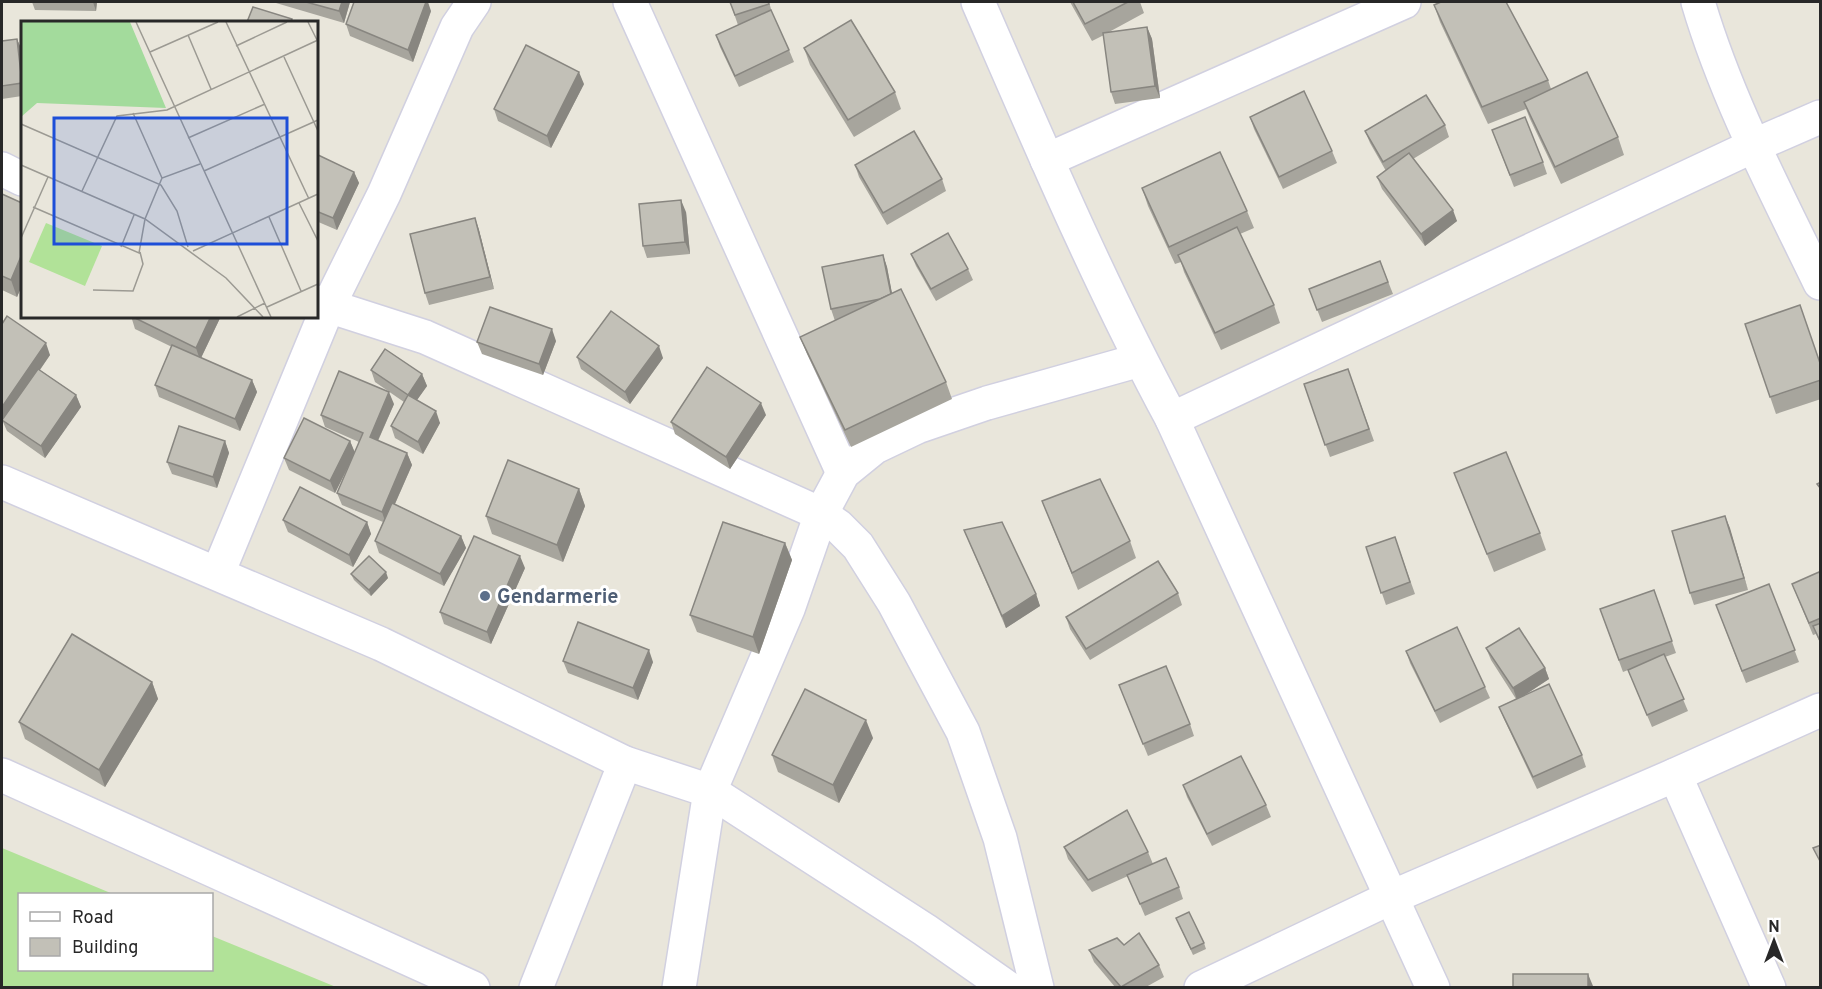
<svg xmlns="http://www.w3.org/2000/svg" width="1822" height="989" font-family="Overpass,sans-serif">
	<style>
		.pitch { fill: #b1e298 }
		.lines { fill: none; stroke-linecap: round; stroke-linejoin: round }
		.street-casing { stroke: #d1d0e0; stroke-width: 36 }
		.secondary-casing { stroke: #d1d0e0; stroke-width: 36 }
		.street { stroke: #fff; stroke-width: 33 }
		.secondary { stroke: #fff; stroke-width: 33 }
		.wall { fill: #a7a59d }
		.shaded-wall { fill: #888680 }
		.building { fill: #c2c0b7; stroke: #888680; stroke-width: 1.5 }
		.service-dot { fill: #5c6f8a; stroke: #fff; stroke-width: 2 }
		.labels { text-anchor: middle; stroke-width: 6; stroke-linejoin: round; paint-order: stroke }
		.service-label { font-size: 20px; font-weight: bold; fill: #4e5e75; stroke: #fff; text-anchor: start }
		.inset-road { fill: none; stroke: #9c9a93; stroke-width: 1.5 }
		.view { fill: #1d4ed8; fill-opacity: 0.15; stroke: #1d4ed8; stroke-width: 3 }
		.inset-edge { fill: none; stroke: #282828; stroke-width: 3 }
	</style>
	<rect width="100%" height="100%" fill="#e9e6db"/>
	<polygon class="pitch" points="2,848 113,894 20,894 20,970 212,970 212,936 336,987 2,987"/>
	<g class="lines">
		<defs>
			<g id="street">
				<polyline points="630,2 843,473"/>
				<path d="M978,2c61,140 121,282 194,417l261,569"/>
				<path d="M1698,2c29,98 78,190 122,281"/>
				<polyline points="1047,160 1404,2"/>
				<polyline points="2,169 22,179"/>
				<polyline points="316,302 425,337 821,514 838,526 858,546 894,603 963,732 1000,838 1037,988"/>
				<polyline points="1172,419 1753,146 1820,117"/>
				<polyline points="218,573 328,307 384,194 457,27 474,2"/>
				<polyline points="2,775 473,988"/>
				<polyline points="1675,775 1769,988"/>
				<polyline points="536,988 625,763"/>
				<polyline points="679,988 710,791 788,609 821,514 843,473 875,447 917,427 987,403 1140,360"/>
				<polyline points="1201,988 1392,897 1675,775 1820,710"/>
			</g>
			<polyline id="secondary" points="2,482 381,644 625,763 710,791 925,930 1008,988"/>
		</defs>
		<use href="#street" class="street-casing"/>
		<use href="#secondary" class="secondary-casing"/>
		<use href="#street" class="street"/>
		<use href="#secondary" class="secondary"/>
	</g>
	<g class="wall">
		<polygon points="32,2 97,2 96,11 35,10"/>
		<polygon points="275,2 350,2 344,23 276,3"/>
		<polygon points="730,2 769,2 773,16 789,50 794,62 739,87 720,47 716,35 738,25"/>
		<polygon points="1070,2 1140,2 1144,13 1109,32 1147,27 1152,39 1160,98 1115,104 1111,92 1104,35 1092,41"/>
		<polygon points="1434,5 1548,80 1551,89 1618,137 1624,155 1561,184 1530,119 1526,109 1488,124 1440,22"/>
		<polygon points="431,11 413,62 350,36 346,24"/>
		<polygon points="17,39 22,51 22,96 2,99 2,41"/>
		<polygon points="804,48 895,92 901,109 854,137 810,65"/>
		<polygon points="584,84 551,148 498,121 494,109"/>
		<polygon points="1250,117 1332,151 1337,163 1283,189 1254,129"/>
		<polygon points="1445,125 1449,137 1413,159 1457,221 1425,246 1382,189 1377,177 1386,171 1370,143 1365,131"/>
		<polygon points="1492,130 1543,162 1547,174 1514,187"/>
		<polygon points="316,154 354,172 359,183 337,230 316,221"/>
		<polygon points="855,165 942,179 946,191 887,225 859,177"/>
		<polygon points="1142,188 1247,211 1254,228 1240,234 1274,305 1280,323 1221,350 1184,272 1181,262 1175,264 1148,206"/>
		<polygon points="2,194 22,203 22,285 17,297 2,290"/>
		<polygon points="686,212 690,254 647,258 643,246"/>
		<polygon points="475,218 479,230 494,289 429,305 425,293"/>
		<polygon points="911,254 968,269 973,280 936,301 916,266"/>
		<polygon points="883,255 887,267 892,294 946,382 952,399 851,447 807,354 800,337 835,321 831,309"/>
		<polygon points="1380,261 1393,294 1322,322 1309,289"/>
		<polygon points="131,316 221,316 201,358 252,380 257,392 240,431 159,397 155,385 172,347 135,329"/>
		<polygon points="2,324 50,355 40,370 76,395 81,407 45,458 7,431 3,422 2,425"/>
		<polygon points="1745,324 1821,365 1821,399 1776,414"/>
		<polygon points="556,341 543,375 482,354 477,342"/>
		<polygon points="577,357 663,358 630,404 581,369"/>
		<polygon points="1348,369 1374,441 1330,457 1304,384"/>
		<polygon points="371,370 422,374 427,386 417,400 440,423 423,454 395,438 391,426 404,402 375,382"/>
		<polygon points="394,404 378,441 407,453 412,465 395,504 461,536 466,548 444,586 379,553 375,541 383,522 342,505 337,493 355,453 335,493 289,470 284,458 350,441 355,453 359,442 325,427 321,415"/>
		<polygon points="766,415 730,469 675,434 671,422"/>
		<polygon points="225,441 229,453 217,488 172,474 167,462"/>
		<polygon points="1454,473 1540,533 1546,550 1494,572"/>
		<polygon points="579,489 585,506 563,562 492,534 486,516"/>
		<polygon points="1042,501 1130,541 1136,558 1078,590"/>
		<polygon points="1725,516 1748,590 1694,605 1690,593"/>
		<polygon points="283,520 367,522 371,534 353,567 288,532"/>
		<polygon points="964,530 1036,594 1040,606 1006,628 969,542"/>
		<polygon points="1395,537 1415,594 1386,605 1366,547"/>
		<polygon points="785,543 792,560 759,654 697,632 690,615"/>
		<polygon points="525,568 491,644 444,624 440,612"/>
		<polygon points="351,574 388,578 371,596 354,580"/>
		<polygon points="1821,575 1821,645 1816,634 1813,635 1792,584"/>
		<polygon points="1769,584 1799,662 1746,683 1716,605"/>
		<polygon points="1654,590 1676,653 1665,657 1688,711 1652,727 1628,670 1623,672 1600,609"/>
		<polygon points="1178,593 1182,605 1090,660 1070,629 1066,617"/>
		<polygon points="1486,648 1545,668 1549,679 1525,695 1582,755 1586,767 1537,789 1504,719 1499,707 1516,699 1491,660"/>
		<polygon points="1406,651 1485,687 1490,698 1440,723 1410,663"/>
		<polygon points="563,661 653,662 638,700 568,673"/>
		<polygon points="152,682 158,699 105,787 25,739 19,722"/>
		<polygon points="1119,685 1190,724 1194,736 1148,756"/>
		<polygon points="873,738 839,803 778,772 772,755"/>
		<polygon points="1183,785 1266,805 1271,817 1212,846 1187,797"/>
		<polygon points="1064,847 1148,852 1153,864 1179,887 1183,899 1145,916 1128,876 1092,892 1068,859"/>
		<polygon points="1176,918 1204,943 1206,949 1193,955"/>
		<polygon points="1124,945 1159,965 1164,977 1146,987 1115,987 1094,962 1089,950"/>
	</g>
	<g class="shaded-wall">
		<polygon points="93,2 97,2 96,11"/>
		<polygon points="342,2 350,2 344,23 339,11"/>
		<polygon points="426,2 428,2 431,11 413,62 408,50"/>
		<polygon points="1147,27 1152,39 1160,98 1155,86"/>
		<polygon points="17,39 22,51 22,79"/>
		<polygon points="579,72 584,84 551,148 547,136"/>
		<polygon points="354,172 359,183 337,230 333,218"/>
		<polygon points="681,200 686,212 690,254 685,242"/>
		<polygon points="1453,210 1457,221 1425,246 1421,234"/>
		<polygon points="475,218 479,230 494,289 490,277"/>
		<polygon points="22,254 22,285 17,297 11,280"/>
		<polygon points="883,255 887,267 895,309 891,297"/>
		<polygon points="211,316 221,316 200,360 196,348"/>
		<polygon points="552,329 556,341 543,375 539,364"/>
		<polygon points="46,343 50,355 4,421 2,420 3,422 2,425 2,407"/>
		<polygon points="659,346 663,358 630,404 625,392"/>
		<polygon points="422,374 427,386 412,407 408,395"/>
		<polygon points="252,380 257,392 240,431 235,419"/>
		<polygon points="389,392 394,404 374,449 370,437"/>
		<polygon points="76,395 81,407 45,458 41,446"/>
		<polygon points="761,403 766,415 730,469 726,457"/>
		<polygon points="436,411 440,423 423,454 418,442"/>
		<polygon points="225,441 229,453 217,488 213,477"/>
		<polygon points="350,441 355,453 335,493 330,481"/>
		<polygon points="407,453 412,465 386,524 382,512"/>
		<polygon points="579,489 585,506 563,562 557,545"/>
		<polygon points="1725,516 1730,528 1748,590 1744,578"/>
		<polygon points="367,522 371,534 353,567 349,555"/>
		<polygon points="461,536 466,548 444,586 440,574"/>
		<polygon points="785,543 792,560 759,654 753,637"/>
		<polygon points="520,556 525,568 491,644 487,632"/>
		<polygon points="386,572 388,578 371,596 369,590"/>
		<polygon points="1036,594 1040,606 1006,628 1002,616"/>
		<polygon points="649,650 653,662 638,700 633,688"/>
		<polygon points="1545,668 1549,679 1517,700 1513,688"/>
		<polygon points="152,682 158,699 105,787 99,770"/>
		<polygon points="866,720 873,738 839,803 833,785"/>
		<polygon points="1588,974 1593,986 1593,987 1588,987"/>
	</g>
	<g class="building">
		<polygon points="306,2 342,2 339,11"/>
		<polygon points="354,2 426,2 408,50 346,24"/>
		<polygon points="730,2 768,2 769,4 735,15"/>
		<polygon points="1073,2 1128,2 1085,24"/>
		<polygon points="1441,2 1506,2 1548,80 1482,107 1434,5"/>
		<polygon points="253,7 292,19 291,22 247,22"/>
		<polygon points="771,10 789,50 735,76 716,35"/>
		<polygon points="851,20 895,92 848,120 804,48"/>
		<polygon points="1147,27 1155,86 1111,92 1103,33"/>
		<polygon points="17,39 22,83 2,86 2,41"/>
		<polygon points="526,45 579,72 547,136 494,109"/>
		<polygon points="1587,72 1618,137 1555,167 1524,102"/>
		<polygon points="1304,91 1332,151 1279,177 1250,117"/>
		<polygon points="1426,95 1445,125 1383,162 1365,131"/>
		<polygon points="1525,117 1543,162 1510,175 1492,130"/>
		<polygon points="914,131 942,179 883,213 855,165"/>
		<polygon points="1220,152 1247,211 1169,247 1142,188"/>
		<polygon points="1409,153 1453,210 1421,234 1377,177"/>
		<polygon points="316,154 354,172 333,218 316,211"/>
		<polygon points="2,194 22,203 22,254 11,280 2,276"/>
		<polygon points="681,200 685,242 643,246 639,204"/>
		<polygon points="475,218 490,277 425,293 410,234"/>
		<polygon points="1237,227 1274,305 1215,333 1178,255"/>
		<polygon points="948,233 968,269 931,289 911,254"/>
		<polygon points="883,255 891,294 880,299 831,309 822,267"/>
		<polygon points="1380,261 1388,282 1317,310 1309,289"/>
		<polygon points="901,289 946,382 845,430 800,337"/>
		<polygon points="1800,305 1821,366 1821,380 1770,397 1745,324"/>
		<polygon points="490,307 552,329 539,364 477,342"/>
		<polygon points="611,311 659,346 625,392 577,357"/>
		<polygon points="7,316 46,343 2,407 2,324"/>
		<polygon points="131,316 211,316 196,348"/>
		<polygon points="172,345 252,380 235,419 155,385"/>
		<polygon points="385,349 422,374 408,395 436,411 418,442 391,426 408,395 371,370"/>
		<polygon points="707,367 761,403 726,457 671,422"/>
		<polygon points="38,369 76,395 41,446 2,420"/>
		<polygon points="1348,369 1369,429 1325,445 1304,384"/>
		<polygon points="339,371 389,392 370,437 407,453 382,512 337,493 363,433 321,415"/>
		<polygon points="304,418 350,441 330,481 284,458"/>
		<polygon points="179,426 225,441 213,477 167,462"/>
		<polygon points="1506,452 1540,533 1487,554 1454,473"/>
		<polygon points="508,460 579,489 557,545 486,516"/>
		<polygon points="1100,479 1130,541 1072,573 1042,501"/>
		<polygon points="1821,482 1821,489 1817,484"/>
		<polygon points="300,487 367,522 349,555 283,520"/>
		<polygon points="392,503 461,536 440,574 375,541"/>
		<polygon points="1725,516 1744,578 1690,593 1672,531"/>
		<polygon points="723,522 785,543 753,637 690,615"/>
		<polygon points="1002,522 1036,594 1002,616 964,530"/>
		<polygon points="474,536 520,556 487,632 440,612"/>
		<polygon points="1395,537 1410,582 1381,593 1366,547"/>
		<polygon points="369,556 386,572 369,590 351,574"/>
		<polygon points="1158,561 1178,593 1086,649 1066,617"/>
		<polygon points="1819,572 1821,575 1821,618 1809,623 1792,584"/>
		<polygon points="1769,584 1795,650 1742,671 1716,605"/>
		<polygon points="1654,590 1672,641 1619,660 1600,609"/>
		<polygon points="578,622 649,650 633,688 563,661"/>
		<polygon points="1821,623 1821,643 1813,626"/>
		<polygon points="1457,627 1485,687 1435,711 1406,651"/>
		<polygon points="1519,628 1545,668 1513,688 1486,648"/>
		<polygon points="72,634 152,682 99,770 19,722"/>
		<polygon points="1664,654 1684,699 1647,715 1628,670"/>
		<polygon points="1166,666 1190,724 1143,744 1119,685"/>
		<polygon points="1549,684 1582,755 1533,777 1499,707"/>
		<polygon points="805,689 866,720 833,785 772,755"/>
		<polygon points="1241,756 1266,805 1207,834 1183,785"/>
		<polygon points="1127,810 1148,852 1088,880 1064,847"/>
		<polygon points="1821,845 1821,863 1813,848"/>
		<polygon points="1166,858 1179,887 1140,904 1127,875"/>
		<polygon points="1189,912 1204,943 1191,949 1176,918"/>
		<polygon points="1139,933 1159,965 1121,987 1089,950 1117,938 1124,945"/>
		<rect x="1513" y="974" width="75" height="13"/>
	</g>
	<circle class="service-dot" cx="485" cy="596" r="6"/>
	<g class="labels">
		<g class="service-label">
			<text x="497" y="603">Gendarmerie</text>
		</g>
	</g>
	<g transform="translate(21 21)">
		<rect width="297" height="297" fill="#e9e6db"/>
		<path d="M0,1h109l36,86 -129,-5 -16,14z" fill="#a3db9c"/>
		<path d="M25,202l56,23 -17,40 -56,-24z" fill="#b1e298"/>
		<path class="inset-road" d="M115,1l135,295M205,1l83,177M287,1l10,20M167,14l23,54M215,25l51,-24M129,31l68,-30M263,36l34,74M112,92l29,65M0,103l140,61 16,26 11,36M167,117l77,-34M0,144l124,54 81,59 37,39M183,150l114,-51M61,170l35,-75 50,-6 151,-70M278,182l19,38M12,186l106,46 6,-34 17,-41 38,-14M248,196l32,74M0,217l27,-61M100,226l13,-32M172,230l125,-57M72,269l40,1 10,-27 -3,-12M246,286l51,-23M216,296l28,-14"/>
		<path class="view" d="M33,97h233v126h-233z"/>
		<rect width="297" height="297" class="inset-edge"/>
	</g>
	<rect width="1822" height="989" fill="none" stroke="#282828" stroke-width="6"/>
	<rect x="18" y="893" width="195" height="78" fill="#ffffff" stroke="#a9a9a9" stroke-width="1.5"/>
	<rect x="30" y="912" width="30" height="9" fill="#ffffff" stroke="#a9a9a9" stroke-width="1.5"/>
	<text x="72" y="923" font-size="18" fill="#282828">Road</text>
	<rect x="30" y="938" width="30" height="18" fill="#c2c0b7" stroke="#a9a9a9" stroke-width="1.5"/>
	<text x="72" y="953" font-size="18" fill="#282828">Building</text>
	<g transform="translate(1774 941)" stroke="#ffffff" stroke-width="4.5" paint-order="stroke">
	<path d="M0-4.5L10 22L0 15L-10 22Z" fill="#282828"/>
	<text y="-9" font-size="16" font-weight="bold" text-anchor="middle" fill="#282828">N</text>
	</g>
</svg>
